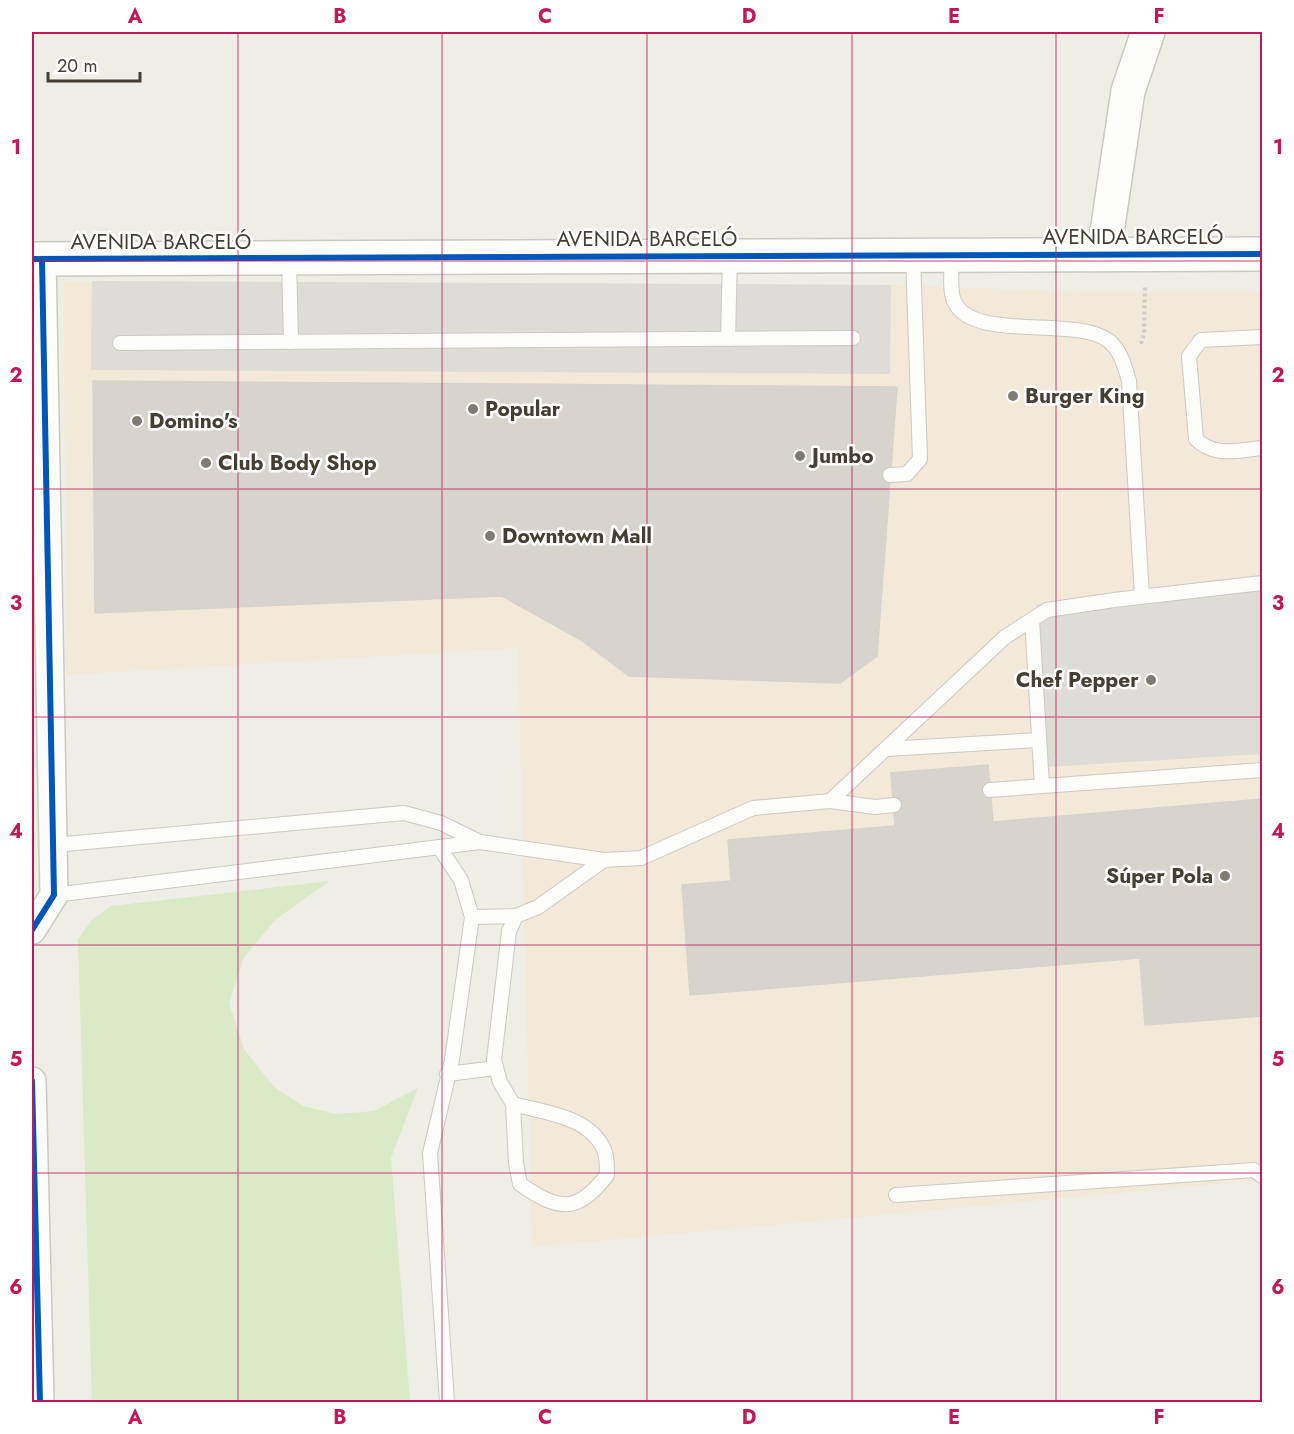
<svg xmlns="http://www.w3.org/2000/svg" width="1294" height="1434" font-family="Jost,sans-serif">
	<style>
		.commercial { fill: #f2e9d8 }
		.green { fill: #dbeac6 }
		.parking { fill: #dddcd6 }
		.building { fill: #d6d4cd; stroke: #d6d3cc; stroke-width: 1.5 }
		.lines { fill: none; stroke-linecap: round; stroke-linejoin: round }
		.service-casing { stroke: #cbc9c2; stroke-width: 16 }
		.minor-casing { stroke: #cbc9c2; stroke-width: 30 }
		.tertiary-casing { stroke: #cbc9c2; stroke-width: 36 }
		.path { stroke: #d0cdc8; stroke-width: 4; stroke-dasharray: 3 3; stroke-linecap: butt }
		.service { stroke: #fcfcfb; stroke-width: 14 }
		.minor { stroke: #fcfcfb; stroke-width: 27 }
		.tertiary { stroke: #fcfcfb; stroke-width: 33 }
		.cycleway-casing { stroke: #fff; stroke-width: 10 }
		.cycleway { stroke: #0057b8; stroke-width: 6 }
		.grid { fill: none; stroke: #c2185b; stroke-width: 1.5; stroke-opacity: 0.55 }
		.poi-dot { fill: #807b72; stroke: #fff; stroke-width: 2 }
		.labels { text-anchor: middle; stroke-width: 5; stroke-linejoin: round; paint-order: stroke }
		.street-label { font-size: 21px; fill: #443e33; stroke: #fff }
		.poi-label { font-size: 21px; font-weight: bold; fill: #443e33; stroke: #fff; text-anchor: start }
		.neatline { fill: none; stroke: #c2185b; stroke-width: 2 }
		.grid-label { font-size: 20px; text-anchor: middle; font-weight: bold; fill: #c2185b }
	</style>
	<rect width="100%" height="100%" fill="#eeede6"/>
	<polygon class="commercial" points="64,282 891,285 1075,292 1262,291 1262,1180 532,1247 518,648 66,675"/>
	<polygon class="green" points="330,881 276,919 244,957 229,1003 244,1049 274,1087 303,1106 336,1114 374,1111 418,1088 391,1158 410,1402 92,1402 78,939 92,920 111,906"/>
	<g class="parking">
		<polygon points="92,281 891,285 890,374 91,370"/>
		<polygon points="1262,591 1262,754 1045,767 1036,605"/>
	</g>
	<g class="building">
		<polygon points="93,381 897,387 877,656 840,683 629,676 581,640 502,596 95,613"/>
		<polygon points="988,765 993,822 1262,799 1262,1016 1145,1025 1140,958 690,995 682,885 731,881 728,840 895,826 891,773"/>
	</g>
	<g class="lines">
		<defs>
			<g id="service">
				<path d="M952,255c0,13 -3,34 2,46 18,42 122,14 155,40 12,10 16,26 20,40l13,215"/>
				<polyline points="289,258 291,342"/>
				<path d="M1262,337l-61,3 -12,16 7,83c18,19 43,11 66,9"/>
				<polyline points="728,339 730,255"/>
				<polyline points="120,343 853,338"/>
				<polyline points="890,475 907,474 920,459 913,256"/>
				<polyline points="1032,620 1042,786"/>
				<polyline points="886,749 1039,740"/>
				<polyline points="990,790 1262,770"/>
				<polyline points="830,801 1005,637 1047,610 1114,600 1262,583"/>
				<polyline points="54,845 404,813 441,823 480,842"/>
				<polyline points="439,847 461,880 472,917 452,1060 430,1153 447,1402"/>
				<polyline points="54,895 480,842 604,860 641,858 753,808 830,801 875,807 894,805"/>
				<polyline points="472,917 516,916"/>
				<polyline points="447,1074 496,1068"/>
				<path d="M513,1104c32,9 78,12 92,48 2,7 2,16 2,23 -30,39 -48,36 -87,9l-4,-21 -3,-59 -13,-22 -6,-22 15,-129 7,-15 22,-9 66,-47"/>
				<polyline points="896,1195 1254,1170 1262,1176"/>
			</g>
			<g id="minor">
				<polyline points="32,930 54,895 42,259"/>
				<polyline points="32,1081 40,1402"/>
			</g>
			<g id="tertiary">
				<polyline points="1104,252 1128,91 1148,32"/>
				<polyline points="32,259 1262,254"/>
			</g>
		</defs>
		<use href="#service" class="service-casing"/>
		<use href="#minor" class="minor-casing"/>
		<use href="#tertiary" class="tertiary-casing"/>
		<polyline class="path" points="1141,344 1144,334 1145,286"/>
		<use href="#service" class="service"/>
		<use href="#minor" class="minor"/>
		<use href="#tertiary" class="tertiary"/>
		<defs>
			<g id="cycleway">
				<polyline points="32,259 1262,254"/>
				<polyline points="32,930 54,895 42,259"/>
				<polyline points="32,1081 40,1402"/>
			</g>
		</defs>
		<use href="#cycleway" class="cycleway-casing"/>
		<use href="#cycleway" class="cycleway"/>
	</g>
	<path class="grid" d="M238,32v1370M442,32v1370M647,32v1370M852,32v1370M1056,32v1370M32,261h1230M32,489h1230M32,717h1230M32,945h1230M32,1173h1230"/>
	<g class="poi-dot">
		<circle cx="1013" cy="396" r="6"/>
		<circle cx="473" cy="409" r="6"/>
		<circle cx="137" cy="421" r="6"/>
		<circle cx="800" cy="456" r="6"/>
		<circle cx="206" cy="463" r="6"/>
		<circle cx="490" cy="536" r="6"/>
		<circle cx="1151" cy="680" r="6"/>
		<circle cx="1225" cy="876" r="6"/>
	</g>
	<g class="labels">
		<g class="street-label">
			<text x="1133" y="244">AVENIDA BARCELÓ</text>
			<text x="647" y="246">AVENIDA BARCELÓ</text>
			<text x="161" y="249">AVENIDA BARCELÓ</text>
		</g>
		<g class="poi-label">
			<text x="1025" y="403">Burger King</text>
			<text x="485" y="416">Popular</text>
			<text x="149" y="428">Domino's</text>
			<text x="812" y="463">Jumbo</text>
			<text x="218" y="470">Club Body Shop</text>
			<text x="502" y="543">Downtown Mall</text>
			<text x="1139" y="687" text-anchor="end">Chef Pepper</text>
			<text x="1213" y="883" text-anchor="end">Súper Pola</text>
		</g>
	</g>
	<rect width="1294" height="1434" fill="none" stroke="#ffffff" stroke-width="66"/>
	<path d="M48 72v9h92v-9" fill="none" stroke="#443e33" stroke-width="3"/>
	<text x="57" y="72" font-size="18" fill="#443e33" stroke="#ffffff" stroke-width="4.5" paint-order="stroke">20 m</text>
	<rect x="33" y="33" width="1228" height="1368" class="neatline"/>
	<g class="grid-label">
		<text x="135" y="23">A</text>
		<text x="340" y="23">B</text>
		<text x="545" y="23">C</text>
		<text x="749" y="23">D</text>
		<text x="954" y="23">E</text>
		<text x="1159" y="23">F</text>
		<text x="16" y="154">1</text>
		<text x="1278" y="154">1</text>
		<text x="16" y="382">2</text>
		<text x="1278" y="382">2</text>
		<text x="16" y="610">3</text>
		<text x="1278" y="610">3</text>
		<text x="16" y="838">4</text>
		<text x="1278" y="838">4</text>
		<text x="16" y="1066">5</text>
		<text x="1278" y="1066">5</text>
		<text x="16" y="1294">6</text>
		<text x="1278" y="1294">6</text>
		<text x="135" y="1424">A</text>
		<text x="340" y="1424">B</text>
		<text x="545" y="1424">C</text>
		<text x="749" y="1424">D</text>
		<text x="954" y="1424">E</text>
		<text x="1159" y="1424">F</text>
	</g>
</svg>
